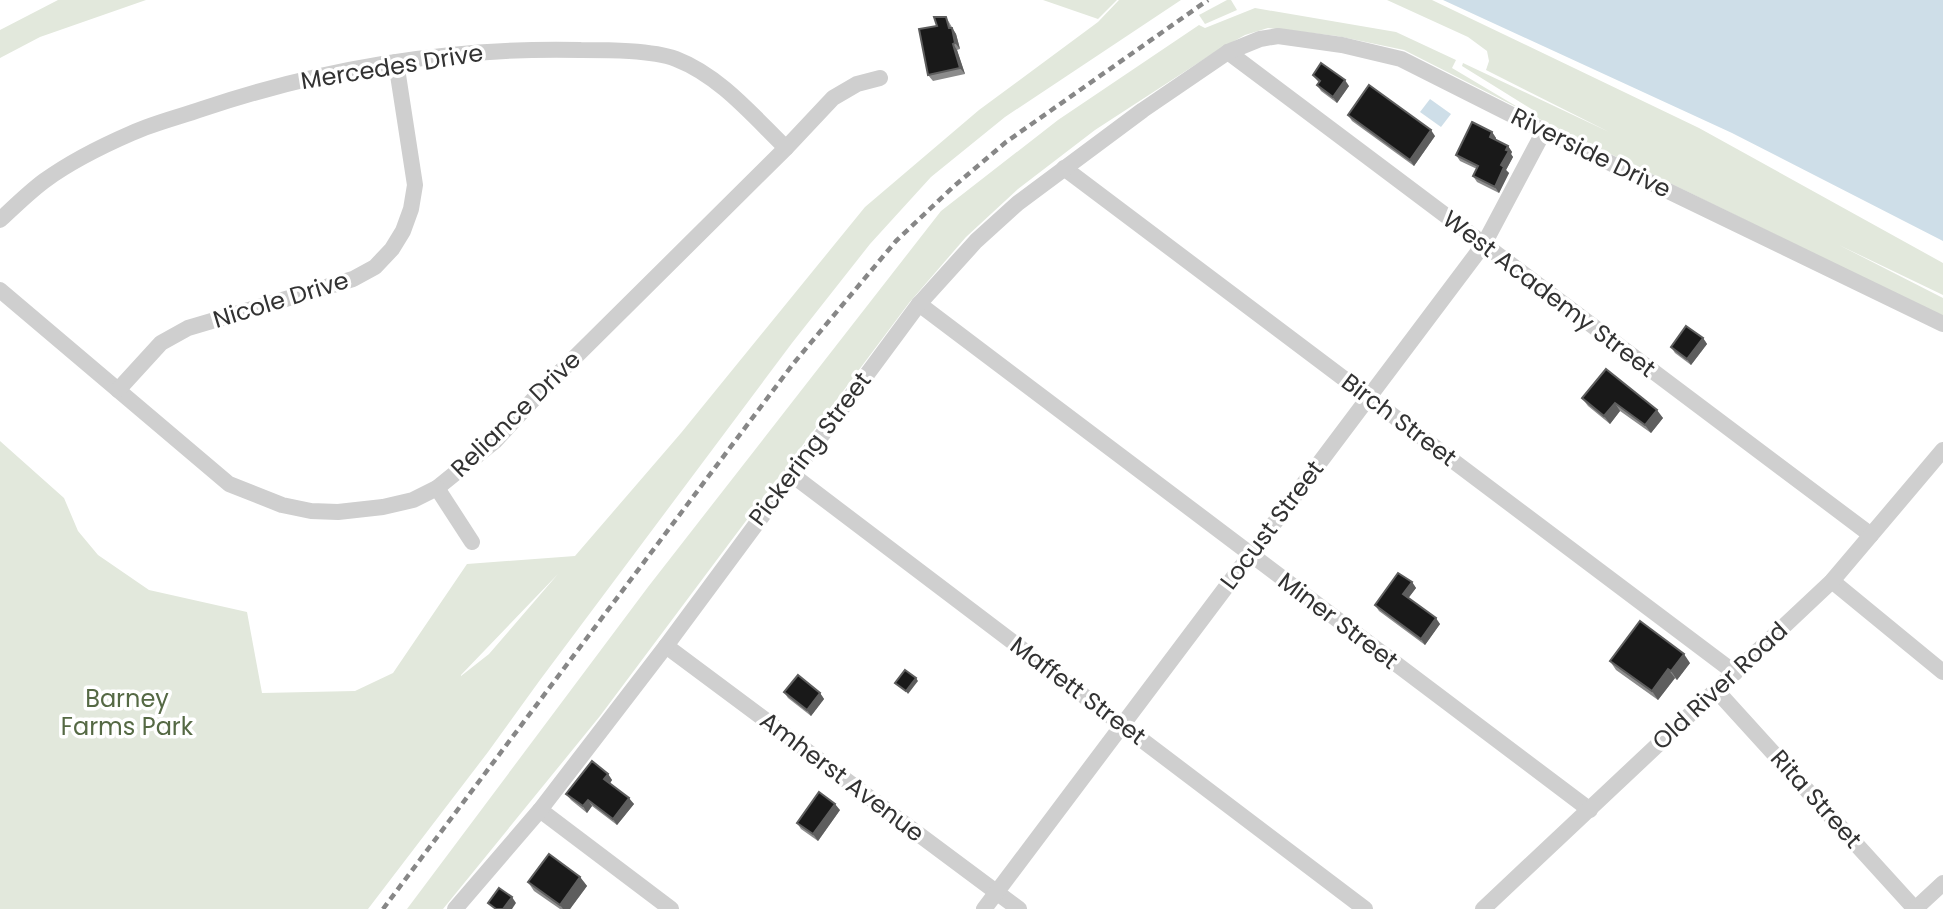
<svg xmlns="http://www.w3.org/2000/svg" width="1943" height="909" font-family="Poppins,sans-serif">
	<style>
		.green { fill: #e2e8dc; fill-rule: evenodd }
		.water { fill: #cedee8 }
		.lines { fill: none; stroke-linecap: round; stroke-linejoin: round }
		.minor { stroke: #cfcfcf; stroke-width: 16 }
		.rail { stroke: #878787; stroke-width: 4.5; stroke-dasharray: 7 5; stroke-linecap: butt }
		.wall { fill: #8c8c8c }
		.shaded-wall { fill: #5e5e5e }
		.building { fill: #191919; stroke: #5e5e5e; stroke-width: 2 }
		.labels { text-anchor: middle; stroke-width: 7; stroke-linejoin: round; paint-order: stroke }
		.street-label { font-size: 24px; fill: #323232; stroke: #fff }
		.park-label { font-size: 24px; fill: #556944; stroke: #fff }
	</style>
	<rect width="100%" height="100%" fill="#fff"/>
	<g class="green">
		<polygon points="58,0 146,0 40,37 0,58 0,30"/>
		<polygon points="1043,0 1117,0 1098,19"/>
		<path d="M1119,0h62l-176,117 -74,60 -61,67 -78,99 -252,337 -52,72 -120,157h-368v-468l64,57 14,33 20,24 51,35 98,22 15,81 93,-2 38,-18 74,-109 108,-8 106,-123 184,-226 114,-97 119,-88zM558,574l-69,80 -28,22v-1z"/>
		<polygon points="1227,0 1231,0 1237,10 1205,24 1199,15"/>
		<polygon points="1387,0 1432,0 1699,128 1943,263 1943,295 1839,245 1943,298 1943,317 1531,115 1533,110 1462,66 1463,63 1609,132 1486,70 1489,61 1487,51 1468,37"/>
		<polygon points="1255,8 1396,32 1456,60 1452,68 1526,112 1404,50 1337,36 1268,28 1245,35 1218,50 1095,130 1018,189 966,237 909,303 600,716 443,909 407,909 648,587 941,211 1058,120 1199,25 1205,28"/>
	</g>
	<g class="water">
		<polygon points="1443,0 1943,0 1943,241 1732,133"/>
		<polygon points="1430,99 1451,114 1441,127 1420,112"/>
	</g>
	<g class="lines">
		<g class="minor">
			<polyline points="1228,52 1871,535"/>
			<polyline points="1064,168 1735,673"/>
			<path d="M0,220c14,-13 28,-27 44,-39 26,-19 58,-35 88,-48 22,-10 47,-16 70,-24 122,-41 250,-62 379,-59 27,0 71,0 95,9 44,17 77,57 110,89"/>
			<polyline points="0,290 229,484 282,505 311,511 338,512 383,507 413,500 437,488 495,441 543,389 786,148 833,98 857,84 880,78"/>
			<polyline points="919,304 1590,810"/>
			<polyline points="118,390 161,343 188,328 353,279 375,267 392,249 403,231 411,209 415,185 396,62"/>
			<polyline points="791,474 1365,909"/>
			<polyline points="437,488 472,542"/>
			<polyline points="1832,581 1943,672"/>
			<polyline points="666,646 1019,909"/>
			<polyline points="1716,690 1915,909"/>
			<polyline points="540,810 671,909"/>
			<polyline points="455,909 540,810 666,646 919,304 976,241 1018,203 1143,110 1228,52 1260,39 1278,36 1342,45 1401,59 1544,131 1943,324"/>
			<polyline points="984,909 1484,244 1544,131"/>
			<polyline points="1483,909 1832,581 1943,450"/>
			<polyline points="1915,909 1943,883"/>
		</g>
		<polyline class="rail" points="383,909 793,364 896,241 953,187 1006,142 1208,0"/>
	</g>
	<g class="wall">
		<polygon points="946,17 956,34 960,49 957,50 965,74 933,81 928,75"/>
		<polygon points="1313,75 1349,86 1337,103 1321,91 1317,85 1319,83"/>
		<polygon points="1348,115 1435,136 1414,166 1352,121"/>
		<polygon points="1492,132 1496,138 1496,140 1508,146 1512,152 1511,154 1513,157 1506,170 1509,173 1499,193 1477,182 1473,176 1477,169 1460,161 1456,155"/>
		<polygon points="1703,338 1707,344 1691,365 1675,353 1671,347"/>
		<polygon points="1606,369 1663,418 1651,433 1620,411 1610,424 1588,406 1582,398"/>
		<polygon points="1412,582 1416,588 1408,598 1440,624 1425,645 1379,611 1375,605"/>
		<polygon points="1610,661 1690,663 1677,680 1675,678 1658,700 1616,670"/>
		<polygon points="784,692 820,693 824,699 811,716 788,698"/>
		<polygon points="608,774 612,780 610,783 634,804 617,825 592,806 587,813 571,800 566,794"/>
		<polygon points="840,810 818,841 801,829 797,823"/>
		<polygon points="580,877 587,886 570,909 560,909 534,891 528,882"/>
	</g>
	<g class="shaded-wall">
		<polygon points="952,28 956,34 960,49 955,43"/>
		<polygon points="953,44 957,50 965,74 960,68"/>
		<polygon points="1345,80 1349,86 1337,103 1333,97"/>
		<polygon points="1431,130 1435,136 1414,166 1410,160"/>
		<polygon points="1492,132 1496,138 1494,143 1490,137"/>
		<polygon points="1508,146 1512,152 1511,154 1513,157 1506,170 1509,173 1499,193 1495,187"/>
		<polygon points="1703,338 1707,344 1691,365 1687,359"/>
		<polygon points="1615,403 1620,411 1610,424 1604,416"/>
		<polygon points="1657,410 1663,418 1651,433 1645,425"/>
		<polygon points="1412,582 1416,588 1407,600 1403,594"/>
		<polygon points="1436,618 1440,624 1425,645 1421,639"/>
		<polygon points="1684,654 1690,663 1677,680 1671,671"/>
		<polygon points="1668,669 1675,678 1658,700 1652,691"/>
		<polygon points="916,678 918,681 908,694 906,691"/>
		<polygon points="820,693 824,699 811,716 807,710"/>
		<polygon points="608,774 612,780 609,785 604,779"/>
		<polygon points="629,798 634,804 617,825 613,819"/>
		<polygon points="588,800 592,806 587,813 583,806"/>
		<polygon points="835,804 840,810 818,841 813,834"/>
		<polygon points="580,877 587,886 570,909 563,909 560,905"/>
		<polygon points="512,897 516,903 512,909 503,909"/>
	</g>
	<g class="building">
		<polygon points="934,17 946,17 949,28 952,28 955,43 953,44 960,68 928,75 919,29 937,26"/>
		<polygon points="1321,63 1345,80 1333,97 1317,85 1320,81 1313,75"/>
		<polygon points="1369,85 1431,130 1410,160 1348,115"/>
		<polygon points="1472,122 1492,132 1490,137 1508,146 1506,150 1509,151 1501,165 1504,167 1495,187 1473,176 1478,166 1456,155"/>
		<polygon points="1686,326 1703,338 1687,359 1671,347"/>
		<polygon points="1606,369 1657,410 1645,425 1615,403 1604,416 1582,398"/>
		<polygon points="1398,573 1412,582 1403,594 1436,618 1421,639 1375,605"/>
		<polygon points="1640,621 1684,654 1671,671 1668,669 1652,691 1610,661"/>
		<polygon points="905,670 916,678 906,691 895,683"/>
		<polygon points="798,675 820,693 807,710 784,692"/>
		<polygon points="592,761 608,774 604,779 629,798 613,819 588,800 583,806 566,794"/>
		<polygon points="819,792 835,804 813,834 797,823"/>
		<polygon points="549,854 580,877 560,905 528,882"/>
		<polygon points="499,888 512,897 503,909 496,909 488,903"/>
	</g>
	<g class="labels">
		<g class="street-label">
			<text transform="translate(392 67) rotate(-9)" y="8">Mercedes Drive</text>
			<text transform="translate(1591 153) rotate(26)" y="8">Riverside Drive</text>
			<text transform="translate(1549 294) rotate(37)" y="8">West Academy Street</text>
			<text transform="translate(281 300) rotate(-17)" y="8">Nicole Drive</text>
			<text transform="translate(516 414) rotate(-44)" y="8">Reliance Drive</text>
			<text transform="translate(1399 420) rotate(37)" y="8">Birch Street</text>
			<text transform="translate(810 449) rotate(-53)" y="8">Pickering Street</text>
			<text transform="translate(1272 525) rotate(-53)" y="8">Locust Street</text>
			<text transform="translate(1338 621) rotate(37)" y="8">Miner Street</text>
			<text transform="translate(1720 686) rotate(-43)" y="8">Old River Road</text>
			<text transform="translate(1078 691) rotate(37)" y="8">Maffett Street</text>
			<text transform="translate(842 777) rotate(37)" y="8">Amherst Avenue</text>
			<text transform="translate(1816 799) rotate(48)" y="8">Rita Street</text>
		</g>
		<g class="park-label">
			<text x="127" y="707">Barney<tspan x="127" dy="28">Farms Park</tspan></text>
		</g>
	</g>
</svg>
